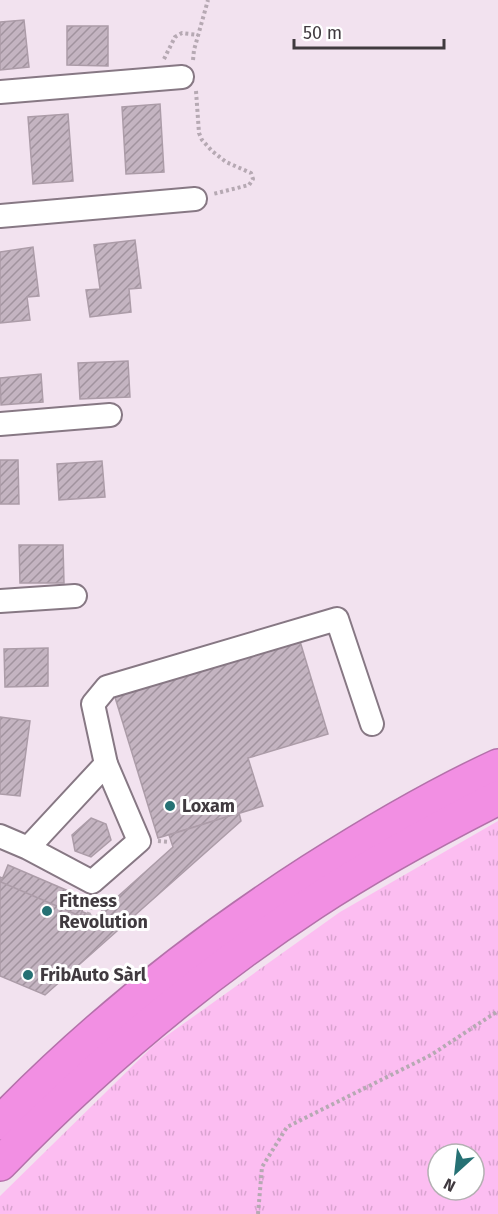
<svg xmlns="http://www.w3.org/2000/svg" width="498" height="1214" font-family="'Fira Sans',sans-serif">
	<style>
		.grass { fill: url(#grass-tufts); fill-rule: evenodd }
		.building { fill: url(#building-hatch); stroke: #ac9ca8; stroke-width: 1.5 }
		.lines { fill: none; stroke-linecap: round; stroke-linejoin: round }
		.minor-casing { stroke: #877884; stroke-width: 26 }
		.highway-casing { stroke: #b471aa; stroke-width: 36 }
		.path { stroke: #b6a9b3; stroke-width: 4; stroke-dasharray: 3 3; stroke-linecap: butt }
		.minor { stroke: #fff; stroke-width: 22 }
		.highway { stroke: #f28fe3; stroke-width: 33 }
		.poi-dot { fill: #267174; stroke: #fff; stroke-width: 2 }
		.labels { text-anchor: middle; stroke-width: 6; stroke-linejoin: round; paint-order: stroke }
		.poi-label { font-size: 18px; font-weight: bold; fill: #403a3f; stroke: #fff; text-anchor: start }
	</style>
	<defs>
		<pattern id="grass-tufts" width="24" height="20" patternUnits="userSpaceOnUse" patternTransform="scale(1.5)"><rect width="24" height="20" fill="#fcbdf1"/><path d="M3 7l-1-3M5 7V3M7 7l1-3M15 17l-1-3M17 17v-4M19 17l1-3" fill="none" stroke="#d9a3d0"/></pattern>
		<pattern id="building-hatch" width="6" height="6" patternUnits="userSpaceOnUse" patternTransform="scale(1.5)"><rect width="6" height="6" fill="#c4b4c1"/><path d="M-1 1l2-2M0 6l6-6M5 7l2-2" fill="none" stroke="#a1939e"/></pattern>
	</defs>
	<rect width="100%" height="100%" fill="#f2e2ef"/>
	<path class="grass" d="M498,821v393h-498v-18l155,-152 185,-132zM438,1154h36v36h-36z"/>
	<g class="building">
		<polygon points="24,20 29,67 0,70 0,22"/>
		<polygon points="67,26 108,26 108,66 67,65"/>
		<polygon points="160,104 164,172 126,174 122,107"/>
		<polygon points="68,114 73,181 33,184 28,117"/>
		<polygon points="135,240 141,288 129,289 131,312 90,317 86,290 100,289 94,245"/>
		<polygon points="33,247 39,296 27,297 30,320 0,323 0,252"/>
		<polygon points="128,361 130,397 80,399 78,363"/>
		<polygon points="41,374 43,402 1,405 0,378"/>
		<polygon points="0,460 18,460 19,504 0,504"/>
		<polygon points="102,461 105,497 59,500 57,464"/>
		<polygon points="19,545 63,545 64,583 20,583"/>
		<polygon points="299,638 328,734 248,758 263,806 158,838 114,694"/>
		<polygon points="48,648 48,686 5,687 4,649"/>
		<polygon points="0,717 30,721 20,796 0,794"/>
		<polygon points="239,813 241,821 45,995 0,976 0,877 95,917 173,847 169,835"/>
		<polygon points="91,818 106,824 111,840 91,857 75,851 72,835"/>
		<polygon points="8,865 87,899 80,916 1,882"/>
	</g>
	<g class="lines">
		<defs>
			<g id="minor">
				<polyline points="0,92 182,77"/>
				<polyline points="0,216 195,199"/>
				<polyline points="0,424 110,415"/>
				<polyline points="0,601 75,596"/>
				<polyline points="106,764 93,704 107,687 337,619 372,724"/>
				<polyline points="0,836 28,848 106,764 139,841 92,882 28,848"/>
			</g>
			<g id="highway">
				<path d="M0,1123c93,-96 199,-180 311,-252 61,-39 122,-75 187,-105"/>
				<path d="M0,1164c95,-98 199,-186 313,-261 59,-39 122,-73 185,-105"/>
			</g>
		</defs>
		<use href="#minor" class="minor-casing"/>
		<use href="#highway" class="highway-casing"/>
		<g class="path">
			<polyline points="164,59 175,37 182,33 198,35"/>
			<polyline points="193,60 194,50 208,0"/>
			<polyline points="196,91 199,133 202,140 212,151 226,162 251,173 253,179 249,185 213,194"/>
			<polyline points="158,841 170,842"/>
			<polyline points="88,915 92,906 92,901"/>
			<polyline points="258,1214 262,1167 287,1127 431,1055 498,1011"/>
		</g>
		<use href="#minor" class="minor"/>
		<use href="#highway" class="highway"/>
	</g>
	<g class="poi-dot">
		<circle cx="170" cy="806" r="6"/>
		<circle cx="47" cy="911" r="6"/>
		<circle cx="28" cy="975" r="6"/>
	</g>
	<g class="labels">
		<g class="poi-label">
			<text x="182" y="812">Loxam</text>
			<text x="59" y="907">Fitness<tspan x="59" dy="21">Revolution</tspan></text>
			<text x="40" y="981">FribAuto Sàrl</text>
		</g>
	</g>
	<g transform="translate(456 1172) rotate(207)"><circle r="28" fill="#ffffff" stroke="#b3b0b2" stroke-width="1.5"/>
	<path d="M0-4.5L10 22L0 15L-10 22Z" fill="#267174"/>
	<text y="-9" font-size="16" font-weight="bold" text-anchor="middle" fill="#403a3f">N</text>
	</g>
	<path d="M294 39v9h150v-9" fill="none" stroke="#403a3f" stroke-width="3"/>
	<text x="303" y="39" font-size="18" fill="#403a3f" stroke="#ffffff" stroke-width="4.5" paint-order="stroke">50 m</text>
</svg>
